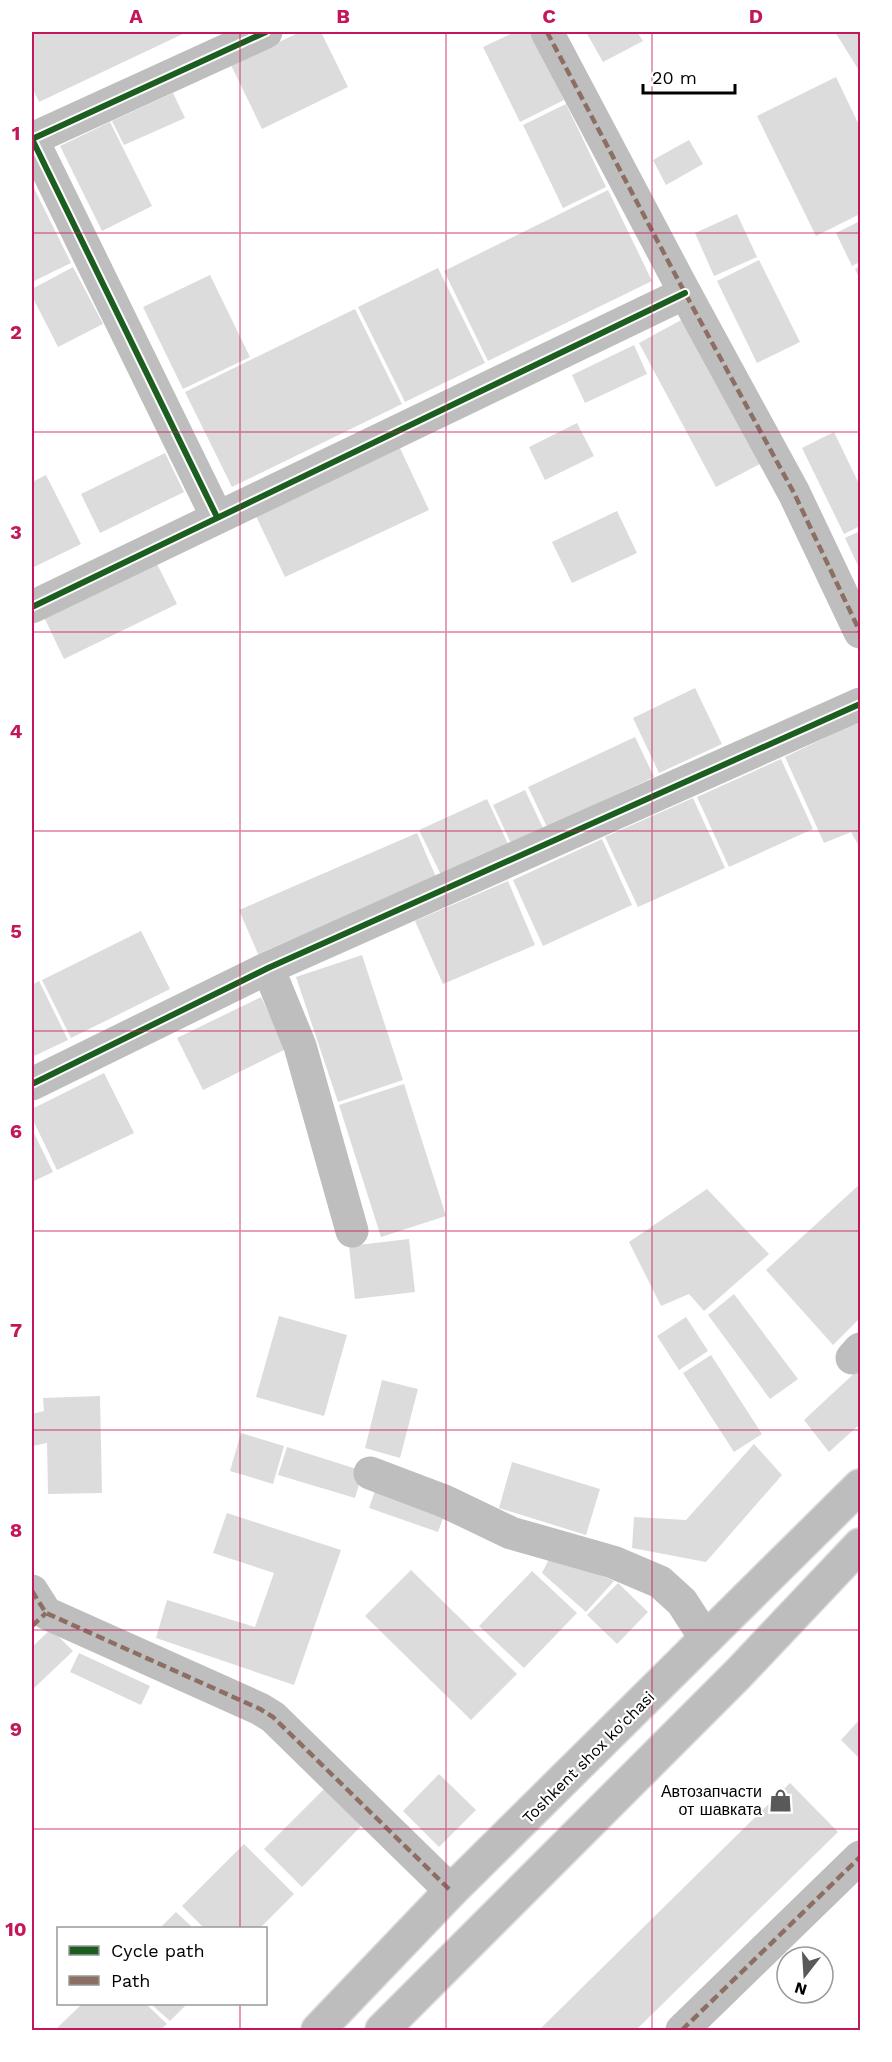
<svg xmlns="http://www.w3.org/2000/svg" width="892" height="2062" font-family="'Work Sans',sans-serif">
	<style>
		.building { fill: #dcdcdc }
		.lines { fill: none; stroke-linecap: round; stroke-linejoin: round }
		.major-casing { stroke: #dbdbdb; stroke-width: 36 }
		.minor { stroke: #bebebe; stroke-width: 33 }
		.major { stroke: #bdbdbd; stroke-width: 33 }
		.quiet { stroke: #8d6e63; stroke-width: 4.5; stroke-dasharray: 9 4.5; stroke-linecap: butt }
		.cycleway-casing { stroke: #fff; stroke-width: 10 }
		.cycleway { stroke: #1b5e20; stroke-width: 6 }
		.grid { fill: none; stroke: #c2185b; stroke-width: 1.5; stroke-opacity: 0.55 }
		.labels { text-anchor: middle; stroke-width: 4.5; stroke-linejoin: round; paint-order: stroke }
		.street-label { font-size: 16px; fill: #000; stroke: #fff }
		.poi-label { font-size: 16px; fill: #000; stroke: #fff; text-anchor: end }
		.neatline { fill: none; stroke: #c2185b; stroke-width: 2 }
		.grid-label { font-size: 20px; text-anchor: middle; font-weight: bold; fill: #c2185b }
	</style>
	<rect width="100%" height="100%" fill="#fff"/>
	<g class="building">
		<polygon points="32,32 187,32 39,102 32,87"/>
		<polygon points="300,32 321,32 348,87 262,129 231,65"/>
		<polygon points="515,32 531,32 564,100 520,122 483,47"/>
		<polygon points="586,32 637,32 643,41 603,62"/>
		<polygon points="835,32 860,32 860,72"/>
		<polygon points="836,77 860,127 860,214 816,236 757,116"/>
		<polygon points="173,93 185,118 124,145 112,121"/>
		<polygon points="566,104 606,187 563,208 523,125"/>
		<polygon points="110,122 152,206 102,231 60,146"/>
		<polygon points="689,140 703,164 666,185 653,160"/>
		<polygon points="32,184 71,263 32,282"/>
		<polygon points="608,190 652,281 488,361 444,271"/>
		<polygon points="737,214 757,257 714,276 695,233"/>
		<polygon points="860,221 860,262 852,266 836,233"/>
		<polygon points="759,260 800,342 757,363 717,281"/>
		<polygon points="860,266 860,280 855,269"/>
		<polygon points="73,267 103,324 58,347 32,296 32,289"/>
		<polygon points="438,268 485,363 405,402 358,307"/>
		<polygon points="210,275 250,357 183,389 143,307"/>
		<polygon points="355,309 402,404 232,487 185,392"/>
		<polygon points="683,319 760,464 716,487 639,343"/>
		<polygon points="634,345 647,374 585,403 572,375"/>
		<polygon points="577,423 594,456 545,480 529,447"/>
		<polygon points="834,432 860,486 860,526 844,534 802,448"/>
		<polygon points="398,444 429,510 285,577 254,512"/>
		<polygon points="165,453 184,492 100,533 81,494"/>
		<polygon points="46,475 81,544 32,568 32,482"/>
		<polygon points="617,511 637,553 572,583 552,542"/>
		<polygon points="860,531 860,570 845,538"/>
		<polygon points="155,560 177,604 64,659 43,615"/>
		<polygon points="695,688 722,744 659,773 633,718"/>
		<polygon points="860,721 860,848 851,832 824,843 785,757"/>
		<polygon points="635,737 654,777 547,827 528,787"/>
		<polygon points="781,759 813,829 729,867 697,797"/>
		<polygon points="525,790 543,828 511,843 493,805"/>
		<polygon points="693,798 725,868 638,907 605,837"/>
		<polygon points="487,799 508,844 441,875 419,830"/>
		<polygon points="417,833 436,877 258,954 239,910"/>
		<polygon points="602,839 632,905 543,946 513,880"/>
		<polygon points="508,881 535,945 443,984 415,921"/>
		<polygon points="141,931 170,989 71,1038 42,980"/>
		<polygon points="362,955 403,1080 338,1102 296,977"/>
		<polygon points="39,981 68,1040 32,1057 32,985"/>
		<polygon points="261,997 286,1049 203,1090 177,1038"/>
		<polygon points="104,1073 134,1133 57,1170 32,1118 32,1109"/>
		<polygon points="404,1084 446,1216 381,1237 339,1105"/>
		<polygon points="32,1129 53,1172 32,1182"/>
		<polygon points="860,1184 860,1318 833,1345 766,1270"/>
		<polygon points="707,1189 769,1254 704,1311 689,1294 661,1306 629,1242"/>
		<polygon points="409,1239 415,1292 355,1299 349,1246"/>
		<polygon points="734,1294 798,1379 770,1399 708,1315"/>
		<polygon points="279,1316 347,1335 324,1416 256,1397"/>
		<polygon points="686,1317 708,1351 679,1370 657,1336"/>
		<polygon points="711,1355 762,1434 734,1452 683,1373"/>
		<polygon points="860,1368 860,1424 829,1452 804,1420"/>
		<polygon points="382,1380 418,1389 400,1458 365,1448"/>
		<polygon points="100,1396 102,1493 48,1494 47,1443 32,1446 32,1414 44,1411 43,1398"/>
		<polygon points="241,1433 284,1446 273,1484 230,1471"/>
		<polygon points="754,1444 782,1475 706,1562 632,1548 634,1517 686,1520"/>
		<polygon points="287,1447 363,1471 355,1498 278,1475"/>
		<polygon points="512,1462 600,1489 586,1535 499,1508"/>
		<polygon points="377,1485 446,1510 438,1532 369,1508"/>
		<polygon points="227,1513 341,1550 294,1685 156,1638 167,1600 255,1627 274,1573 213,1553"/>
		<polygon points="552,1553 614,1581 586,1612 542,1573"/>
		<polygon points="411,1570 517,1674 471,1720 365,1616"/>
		<polygon points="532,1571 577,1613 524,1668 479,1626"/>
		<polygon points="618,1583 648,1612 617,1644 587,1615"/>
		<polygon points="51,1629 73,1651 32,1690 32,1647"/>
		<polygon points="79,1653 150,1686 141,1705 70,1672"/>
		<polygon points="860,1719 860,1759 841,1740"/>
		<polygon points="439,1774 476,1810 439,1847 403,1811"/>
		<polygon points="790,1783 838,1832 636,2030 539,2030"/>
		<polygon points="327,1786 364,1823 302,1887 264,1849"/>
		<polygon points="244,1844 294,1894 260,1928 204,1928 182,1906"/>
		<polygon points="176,1912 193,1928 160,1928"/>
		<polygon points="82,2004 146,2004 167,2024 160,2030 55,2030"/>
		<polygon points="151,2004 187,2004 170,2021"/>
	</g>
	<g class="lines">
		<defs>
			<g id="major">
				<polyline points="318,2030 451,1891 860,1486"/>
				<polyline points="382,2030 738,1674 860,1545"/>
			</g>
		</defs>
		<use href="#major" class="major-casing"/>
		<g class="minor">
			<polyline points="547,32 685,293 794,493 860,632"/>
			<polyline points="217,517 32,139 266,32"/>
			<polyline points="32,607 685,293"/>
			<polyline points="268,968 300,1046 352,1231"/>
			<polyline points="32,1084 268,968 860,704"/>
			<polyline points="852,1358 860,1349"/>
			<polyline points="370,1473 444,1501 511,1533 613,1562 660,1582 682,1602 706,1639"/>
			<polyline points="32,1591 46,1613 260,1709 273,1717 451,1891"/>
			<polyline points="682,2030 860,1857"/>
		</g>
		<use href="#major" class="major"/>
		<g class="quiet">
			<polyline points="547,32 685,293 794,493 860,632"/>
			<polyline points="32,1591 46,1613 260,1709 273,1717 451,1891"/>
			<polyline points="32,1626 46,1613"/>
			<polyline points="682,2030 860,1857"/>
		</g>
		<defs>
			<g id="cycleway">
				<polyline points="217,517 32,139 266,32"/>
				<polyline points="32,607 685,293"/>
				<polyline points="32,1084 268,968 860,704"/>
			</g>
		</defs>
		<use href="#cycleway" class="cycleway-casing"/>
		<use href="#cycleway" class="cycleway"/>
	</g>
	<path class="grid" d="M240,32v1896M446,32v1998M652,32v1998M32,233h828M32,432h828M32,632h828M32,831h828M32,1031h828M32,1231h828M32,1430h828M32,1630h828M32,1829h828M240,2004v26"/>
	<defs>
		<symbol id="shop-bare" viewBox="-9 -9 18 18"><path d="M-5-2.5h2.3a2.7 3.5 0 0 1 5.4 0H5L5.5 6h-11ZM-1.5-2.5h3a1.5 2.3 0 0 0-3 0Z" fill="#595959" stroke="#fff" stroke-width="2.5" paint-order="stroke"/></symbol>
	</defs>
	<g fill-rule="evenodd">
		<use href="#shop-bare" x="764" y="1784" width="33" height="33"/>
	</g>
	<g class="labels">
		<g class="street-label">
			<text transform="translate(588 1757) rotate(-45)" y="6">Toshkent shox ko'chasi</text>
		</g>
		<g class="poi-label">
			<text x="762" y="1797">Автозапчасти<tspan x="762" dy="18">от шавката</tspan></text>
		</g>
	</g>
	<rect width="892" height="2062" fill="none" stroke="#ffffff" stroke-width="66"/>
	<rect x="57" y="1927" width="210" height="78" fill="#ffffff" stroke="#999999" stroke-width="1.5"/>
	<rect x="69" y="1946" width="30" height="9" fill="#1b5e20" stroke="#999999" stroke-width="1.5"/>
	<text x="111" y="1957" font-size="18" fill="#000000">Cycle path</text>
	<rect x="69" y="1976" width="30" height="9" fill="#8d6e63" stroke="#999999" stroke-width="1.5"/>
	<text x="111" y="1987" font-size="18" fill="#000000">Path</text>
	<g transform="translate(805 1975) rotate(197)"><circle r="28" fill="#ffffff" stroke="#999999" stroke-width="1.5"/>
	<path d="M0-4.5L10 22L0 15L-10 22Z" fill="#595959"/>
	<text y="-9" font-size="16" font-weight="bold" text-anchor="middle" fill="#000000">N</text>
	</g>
	<path d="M643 84v9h92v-9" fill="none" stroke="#000000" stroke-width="3"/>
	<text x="652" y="84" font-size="18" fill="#000000" stroke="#ffffff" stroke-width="4.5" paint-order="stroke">20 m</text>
	<rect x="33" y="33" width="826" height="1996" class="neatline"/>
	<g class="grid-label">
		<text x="136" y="23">A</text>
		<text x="343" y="23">B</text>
		<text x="549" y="23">C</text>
		<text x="756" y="23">D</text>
		<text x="16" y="140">1</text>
		<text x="16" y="339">2</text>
		<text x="16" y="539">3</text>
		<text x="16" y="738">4</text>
		<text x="16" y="938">5</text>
		<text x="16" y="1138">6</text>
		<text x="16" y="1337">7</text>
		<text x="16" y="1537">8</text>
		<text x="16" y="1736">9</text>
		<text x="16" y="1936">10</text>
	</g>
</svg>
